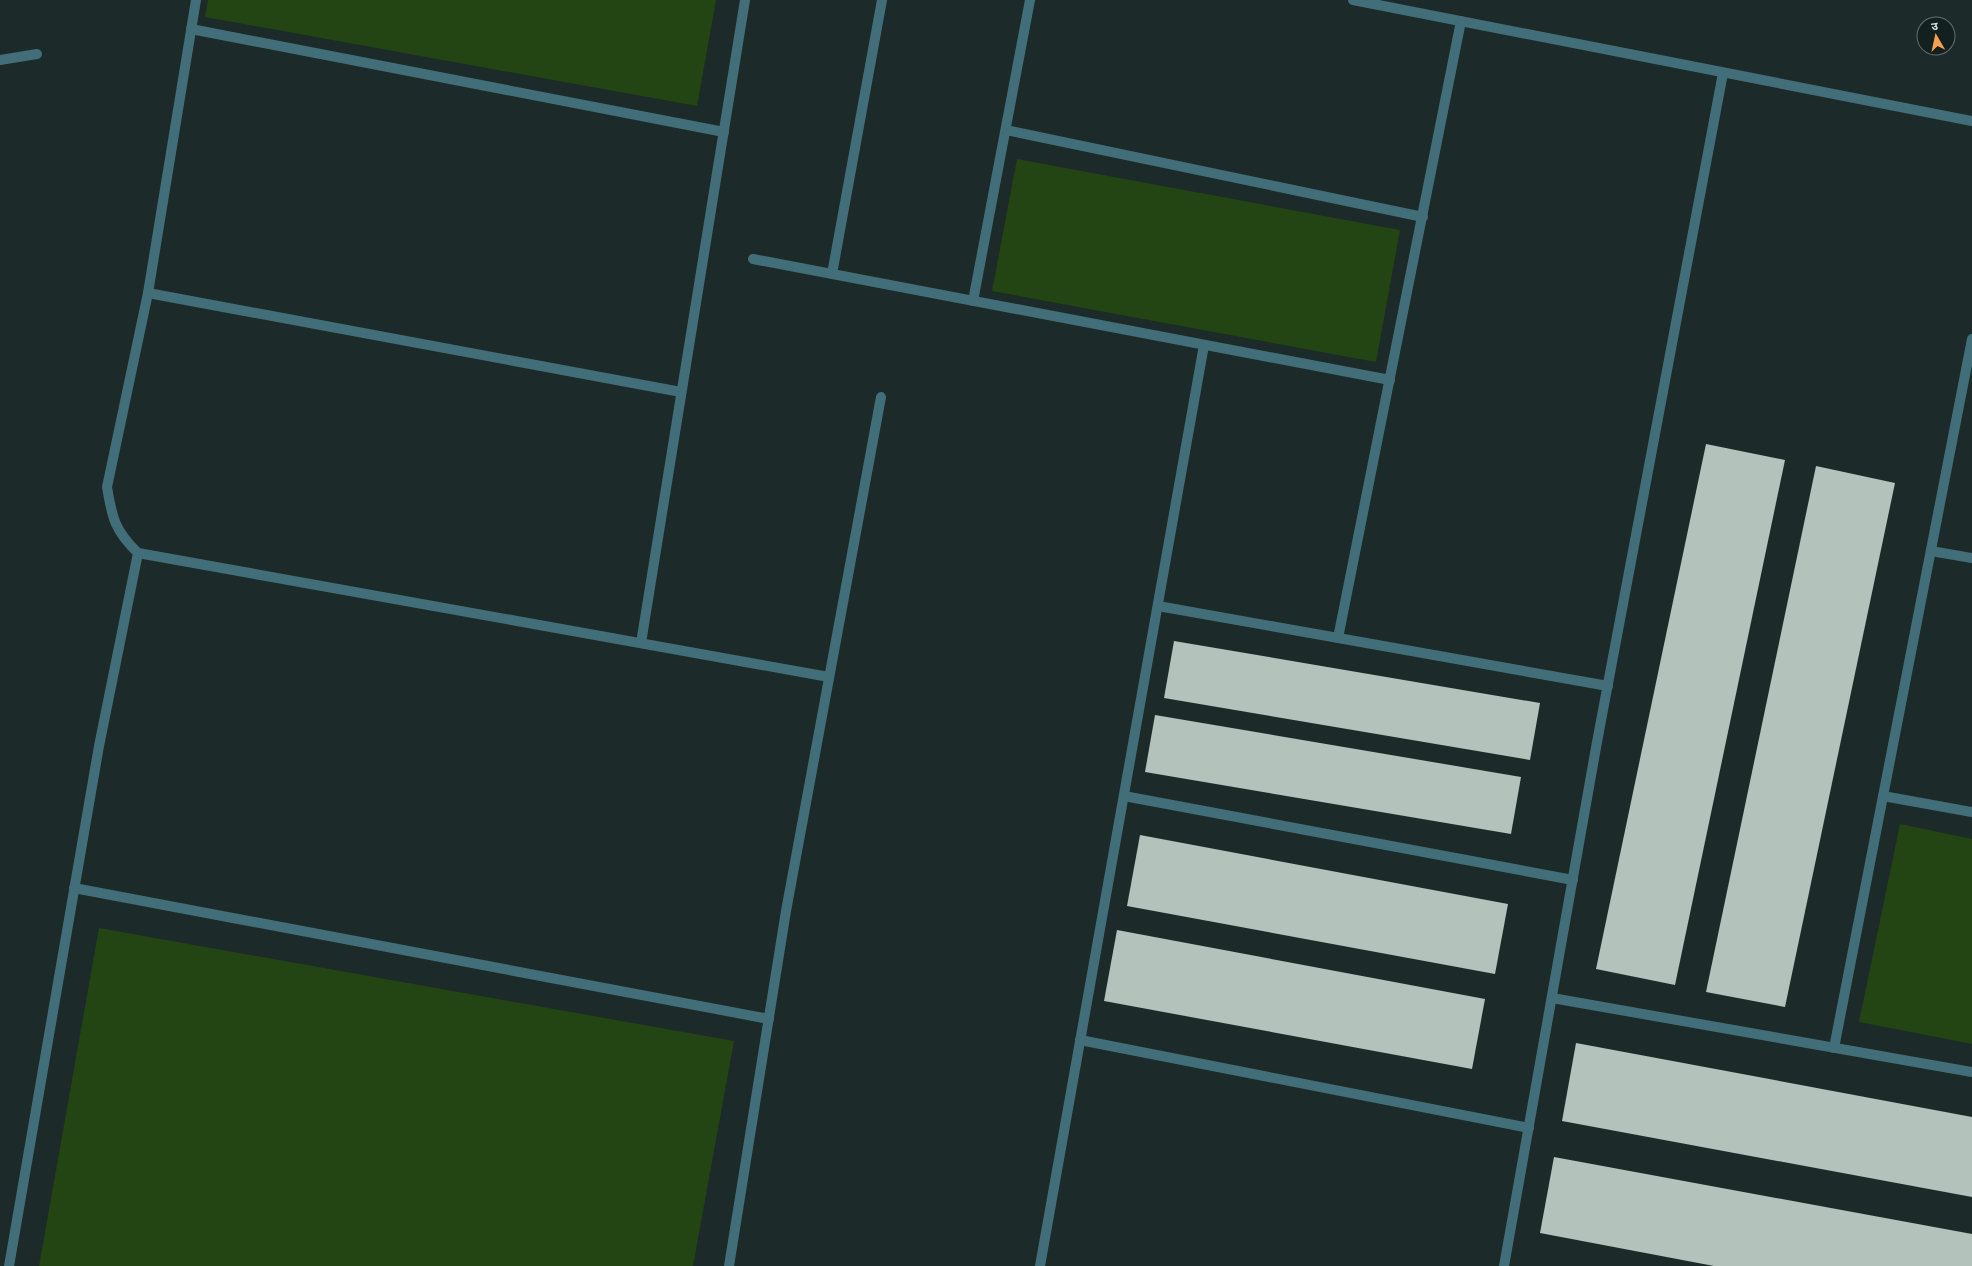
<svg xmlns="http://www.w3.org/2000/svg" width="1972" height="1266" font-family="'Sofia Sans Condensed','Noto Sans Devanagari',sans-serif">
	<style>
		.green { fill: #234413 }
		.building { fill: #b3c2ba }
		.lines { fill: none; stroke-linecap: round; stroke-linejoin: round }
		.minor { stroke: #426e79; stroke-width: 10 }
	</style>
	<rect width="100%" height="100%" fill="#1c2b2a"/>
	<g class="green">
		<polygon points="208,0 716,0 697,106 205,17"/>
		<polygon points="1017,159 1400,230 1376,362 992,291"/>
		<polygon points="1900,824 1972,839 1972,1044 1859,1022"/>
		<polygon points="99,928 734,1041 693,1266 39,1266"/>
	</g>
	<g class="building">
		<polygon points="1706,444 1785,460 1675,985 1596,969"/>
		<polygon points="1816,466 1895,483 1785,1007 1706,992"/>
		<polygon points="1174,641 1540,703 1530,760 1164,698"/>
		<polygon points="1155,715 1521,777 1511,834 1145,772"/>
		<polygon points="1140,835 1508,904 1495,974 1127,906"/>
		<polygon points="1117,930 1485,999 1472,1069 1104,1001"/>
		<polygon points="1576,1043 1972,1117 1972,1197 1562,1121"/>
		<polygon points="1554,1157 1972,1234 1972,1266 1714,1266 1540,1233"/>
	</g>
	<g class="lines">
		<g class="minor">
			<polyline points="1353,0 1972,121"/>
			<polyline points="191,29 724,132"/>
			<polyline points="0,60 37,54"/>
			<polyline points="1006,130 1423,217"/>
			<polyline points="753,259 1390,380"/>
			<polyline points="832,274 882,0"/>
			<polyline points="148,293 681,392"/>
			<polyline points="973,301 1030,0"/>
			<polyline points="1931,551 1972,558"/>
			<polyline points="138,553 829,677"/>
			<polyline points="1158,606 1608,686"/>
			<polyline points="1338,638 1461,21"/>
			<polyline points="641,643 745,0"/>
			<polyline points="1124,796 1573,880"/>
			<polyline points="1883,796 1972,812"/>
			<polyline points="74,888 769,1019"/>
			<polyline points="1552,998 1972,1072"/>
			<polyline points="1080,1040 1529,1128"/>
			<polyline points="1834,1048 1972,339"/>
			<path d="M9,1266l90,-520 39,-193c-23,-22 -26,-35 -31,-66l41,-194 48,-293"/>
			<polyline points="729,1266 786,911 881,397"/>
			<polyline points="1040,1266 1204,345"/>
			<polyline points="1504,1266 1597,742 1723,73"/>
		</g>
	</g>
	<g transform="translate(1936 36) rotate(351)"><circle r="19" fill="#122120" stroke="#626f6e"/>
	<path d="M0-3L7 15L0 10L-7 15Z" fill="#fa9f4f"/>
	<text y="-6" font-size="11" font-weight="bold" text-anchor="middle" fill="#d9e3e2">उ</text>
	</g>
</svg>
